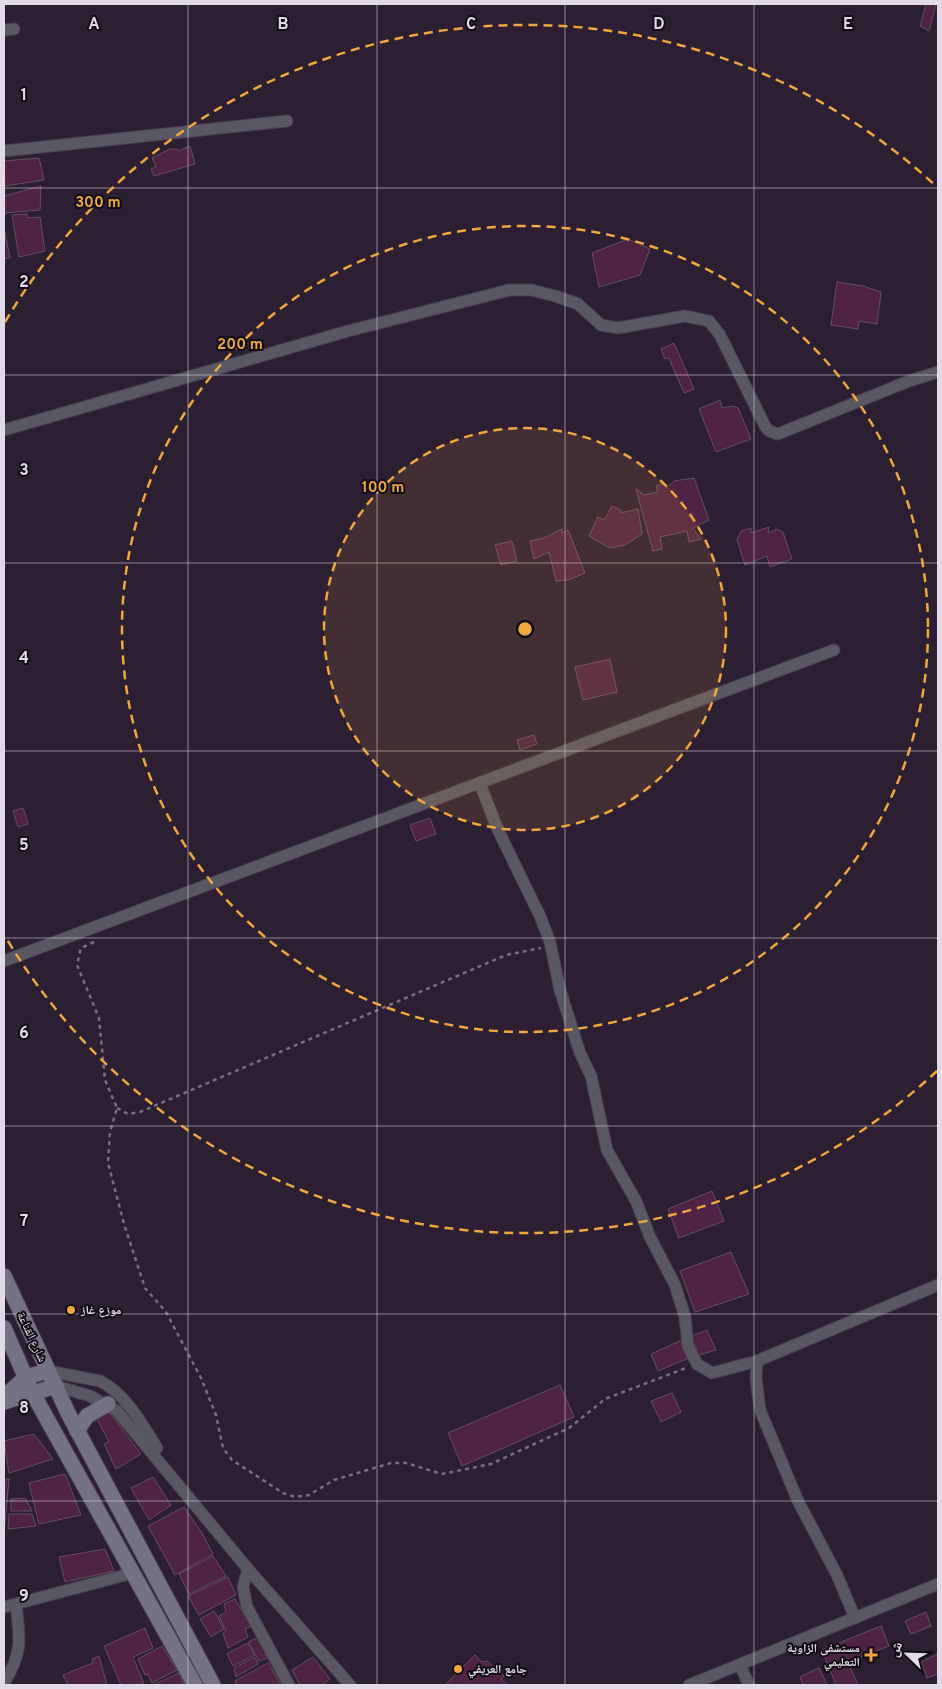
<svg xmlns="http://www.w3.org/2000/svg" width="942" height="1689" font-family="Overpass,'Noto Naskh Arabic',sans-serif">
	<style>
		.building { fill: #4e2343; stroke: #654e5e }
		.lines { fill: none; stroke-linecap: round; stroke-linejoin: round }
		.street-casing { stroke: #493d4f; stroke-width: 13 }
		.secondary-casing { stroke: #493d4f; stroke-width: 17 }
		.path { stroke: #7a6f80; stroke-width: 2.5; stroke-dasharray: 4 4; stroke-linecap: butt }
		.street { stroke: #585762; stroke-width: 11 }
		.secondary { stroke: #747284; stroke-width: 15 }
		.grid { fill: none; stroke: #e2dae7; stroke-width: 1; stroke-opacity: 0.55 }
		.ring { fill: none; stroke: #efa73e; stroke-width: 2.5; stroke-dasharray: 9 6 }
		.poi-dot { fill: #efa73e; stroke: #110b14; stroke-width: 2 }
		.labels { text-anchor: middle; stroke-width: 4; stroke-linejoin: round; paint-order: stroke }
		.poi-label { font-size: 12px; font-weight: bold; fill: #e2dae7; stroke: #110b14; text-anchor: start }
		.street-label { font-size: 12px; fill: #e2dae7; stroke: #110b14 }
		.grid-label { font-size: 16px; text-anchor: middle; font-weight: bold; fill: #e2dae7; stroke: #110b14; stroke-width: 4; stroke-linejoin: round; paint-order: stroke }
		.centre { fill: #efa73e; stroke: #110b14; stroke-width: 2.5 }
		.ring-label { font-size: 15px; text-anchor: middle; font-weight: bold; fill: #efa73e; stroke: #110b14; stroke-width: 4; stroke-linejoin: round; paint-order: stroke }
	</style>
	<rect width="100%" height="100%" fill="#2c1f32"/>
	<g class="building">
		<polygon points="926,4 936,4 929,31 920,26"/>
		<polygon points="190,146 195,164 154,176 151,169 156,167 152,158 170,149 177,149 178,151"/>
		<polygon points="39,158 44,180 5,186 4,161"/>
		<polygon points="41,186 40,210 4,213 4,196"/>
		<polygon points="27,214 28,218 40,217 45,251 19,257 12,215"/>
		<polygon points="4,228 10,258 4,259"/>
		<polygon points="628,239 650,249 640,275 599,287 592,253"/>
		<polygon points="837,282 863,286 881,292 877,324 859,321 858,329 831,325"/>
		<polygon points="674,343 694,389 684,393 669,358 665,359 661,349"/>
		<polygon points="720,400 722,408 732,406 738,408 751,439 716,452 699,409"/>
		<polygon points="694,478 709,520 693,528 701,539 689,542 687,531 660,537 662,549 653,551 636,489 644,495 658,492 656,486 664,483 666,488 674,481"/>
		<polygon points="612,506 621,510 621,513 638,509 642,534 625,545 610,548 589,536 598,517 604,520"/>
		<polygon points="769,527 768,533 777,529 783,532 792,559 770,567 767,556 745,565 737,540 741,531 751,528 751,533"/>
		<polygon points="562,529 562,533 568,530 585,573 568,580 556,581 549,552 534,559 530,541 544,538"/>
		<polygon points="512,541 517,561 501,565 495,545"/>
		<polygon points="610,659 617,692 583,700 575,667"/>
		<polygon points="534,735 537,744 520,750 517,740"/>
		<polygon points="23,808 28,824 18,827 13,811"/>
		<polygon points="430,818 436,834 416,841 410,825"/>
		<polygon points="712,1191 724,1221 679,1238 668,1209"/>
		<polygon points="731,1252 749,1294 695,1312 680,1271"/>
		<polygon points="707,1330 716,1350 699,1355 691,1336"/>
		<polygon points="682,1340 689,1358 658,1371 651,1354"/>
		<polygon points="560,1385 574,1417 462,1466 448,1433"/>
		<polygon points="672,1393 681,1412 661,1422 651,1401"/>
		<polygon points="108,1410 141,1454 116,1469 104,1444 109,1442 95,1415"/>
		<polygon points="34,1434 53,1459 9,1473 4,1441"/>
		<polygon points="65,1474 81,1515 39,1524 29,1483"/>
		<polygon points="153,1477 171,1505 149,1520 131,1488"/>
		<polygon points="4,1479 9,1479 5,1523 4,1523"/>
		<polygon points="25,1498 32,1511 11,1511 11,1499"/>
		<polygon points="184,1507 202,1533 213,1554 175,1575 148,1526"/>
		<polygon points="9,1514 32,1514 36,1526 8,1529"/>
		<polygon points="105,1549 114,1571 65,1582 59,1557"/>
		<polygon points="213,1556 226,1576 189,1594 179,1574"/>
		<polygon points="228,1577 236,1595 199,1615 188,1596"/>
		<polygon points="235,1599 251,1626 245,1629 248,1637 228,1648 223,1633 226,1631 219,1616 226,1612 224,1604"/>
		<polygon points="214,1611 224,1629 211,1637 200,1619"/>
		<polygon points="926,1612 931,1626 911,1634 905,1621"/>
		<polygon points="881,1626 889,1646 848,1662 858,1685 836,1685 822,1650"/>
		<polygon points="145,1628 153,1648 133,1657 144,1684 121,1685 104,1646"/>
		<polygon points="259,1637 267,1658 259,1661 248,1642"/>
		<polygon points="247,1643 255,1655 233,1666 227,1654"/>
		<polygon points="162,1646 177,1670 152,1683 148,1674 145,1675 138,1659"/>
		<polygon points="938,1654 938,1674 927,1678 921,1662"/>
		<polygon points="475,1655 482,1662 487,1661 504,1676 501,1679 508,1685 445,1685"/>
		<polygon points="99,1656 107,1685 68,1685 63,1675 93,1663 92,1659"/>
		<polygon points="255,1657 258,1664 236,1677 234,1668"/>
		<polygon points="313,1657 330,1679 322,1685 300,1685 292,1670"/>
		<polygon points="268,1663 281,1685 237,1685 235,1681"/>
		<polygon points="819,1668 827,1685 803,1685 800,1677"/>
		<polygon points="179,1673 184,1685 153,1685"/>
	</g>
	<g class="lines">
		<defs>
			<g id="street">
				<polyline points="4,30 14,29"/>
				<polyline points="4,151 287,121"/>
				<polyline points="4,430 348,331 509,290 531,290 555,296 578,304 601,325 618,328 685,316 709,321 720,335 765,426 769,431 778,434 909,381 938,372"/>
				<polyline points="480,784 498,830 540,916 550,942 560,990 580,1053 591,1076 607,1150 636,1201 650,1237 675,1285 685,1317 688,1346 697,1364 712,1373 757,1361"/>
				<polyline points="4,961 834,650"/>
				<path d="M48,1371l52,10c26,13 42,43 57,67"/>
				<polyline points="56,1386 90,1396 117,1411 248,1569 350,1685"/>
				<polyline points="248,1569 243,1587 247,1607 289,1685"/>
				<polyline points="4,1607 133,1573"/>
				<polyline points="855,1618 837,1575 798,1501 760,1410 756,1378 757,1361 938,1285"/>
				<polyline points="740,1665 749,1685"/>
				<path d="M4,1683c19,-31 16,-43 12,-78"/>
				<polyline points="689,1685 938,1584"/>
			</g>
			<g id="secondary">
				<polyline points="4,1276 68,1413 213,1685"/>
				<polyline points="4,1328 32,1392 195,1685"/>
				<polyline points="4,1397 26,1377 48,1371"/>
				<polyline points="4,1402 56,1386"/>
				<polyline points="77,1431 87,1416 108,1404"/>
			</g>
		</defs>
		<use href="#street" class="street-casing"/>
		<use href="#secondary" class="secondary-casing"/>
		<g class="path">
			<polyline points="94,942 81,948 77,965 99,1018 105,1080 117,1108 110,1132 108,1163 124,1224 145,1288 166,1312 201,1378 216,1415 223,1448 232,1460 283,1493 295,1497 309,1495 334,1480 391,1463 406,1463 442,1474 491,1464 569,1428 605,1399 686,1368"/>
			<polyline points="117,1108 128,1114 140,1112 506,955 541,948"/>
		</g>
		<use href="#street" class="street"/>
		<use href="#secondary" class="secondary"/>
	</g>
	<path class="grid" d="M188,4v1681M377,4v1681M565,4v1681M754,4v1681M4,188h934M4,375h934M4,563h934M4,751h934M4,938h934M4,1126h934M4,1314h934M4,1501h934"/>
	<circle cx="525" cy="629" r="201" fill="#efa73e" fill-opacity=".12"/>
	<g class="ring">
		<circle cx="525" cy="629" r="201"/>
		<circle cx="525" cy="629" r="403"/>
		<path d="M937 1071A604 604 0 0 1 5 936M5 322A604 604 0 0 1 937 187"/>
	</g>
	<g class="poi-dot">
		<circle cx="71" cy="1310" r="5"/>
		<path d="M868.5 1647.5h5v5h5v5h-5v5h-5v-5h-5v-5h5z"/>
		<circle cx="458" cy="1669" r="5"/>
	</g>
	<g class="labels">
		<g class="poi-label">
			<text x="81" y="1314">موزع غاز</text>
			<text x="860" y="1652" text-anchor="end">مستشفى الزاوية<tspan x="860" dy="14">التعليمي</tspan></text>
			<text x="468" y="1673">جامع العريفي</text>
		</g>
		<g class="street-label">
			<text transform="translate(32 1337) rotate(65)" y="4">شارع القناعة</text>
		</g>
	</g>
	<g class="grid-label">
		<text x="94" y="29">A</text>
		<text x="283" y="29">B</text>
		<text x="471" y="29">C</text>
		<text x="659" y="29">D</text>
		<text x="848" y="29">E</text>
		<text x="24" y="100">1</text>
		<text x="24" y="287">2</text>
		<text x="24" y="475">3</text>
		<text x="24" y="663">4</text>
		<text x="24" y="850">5</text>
		<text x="24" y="1038">6</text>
		<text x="24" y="1226">7</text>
		<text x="24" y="1413">8</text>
		<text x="24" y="1601">9</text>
	</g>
	<circle cx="525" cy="629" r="8" class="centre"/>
	<g class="ring-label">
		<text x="98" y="207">300 m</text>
		<text x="240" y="349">200 m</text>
		<text x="383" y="492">100 m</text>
	</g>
	<rect width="942" height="1689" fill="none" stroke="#e2dae7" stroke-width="10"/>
	<g transform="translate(907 1654) rotate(293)" stroke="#110b14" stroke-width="4" paint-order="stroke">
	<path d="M0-4L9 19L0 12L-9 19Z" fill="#e2dae7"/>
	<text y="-8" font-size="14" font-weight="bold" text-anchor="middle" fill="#e2dae7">ش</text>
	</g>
</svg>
